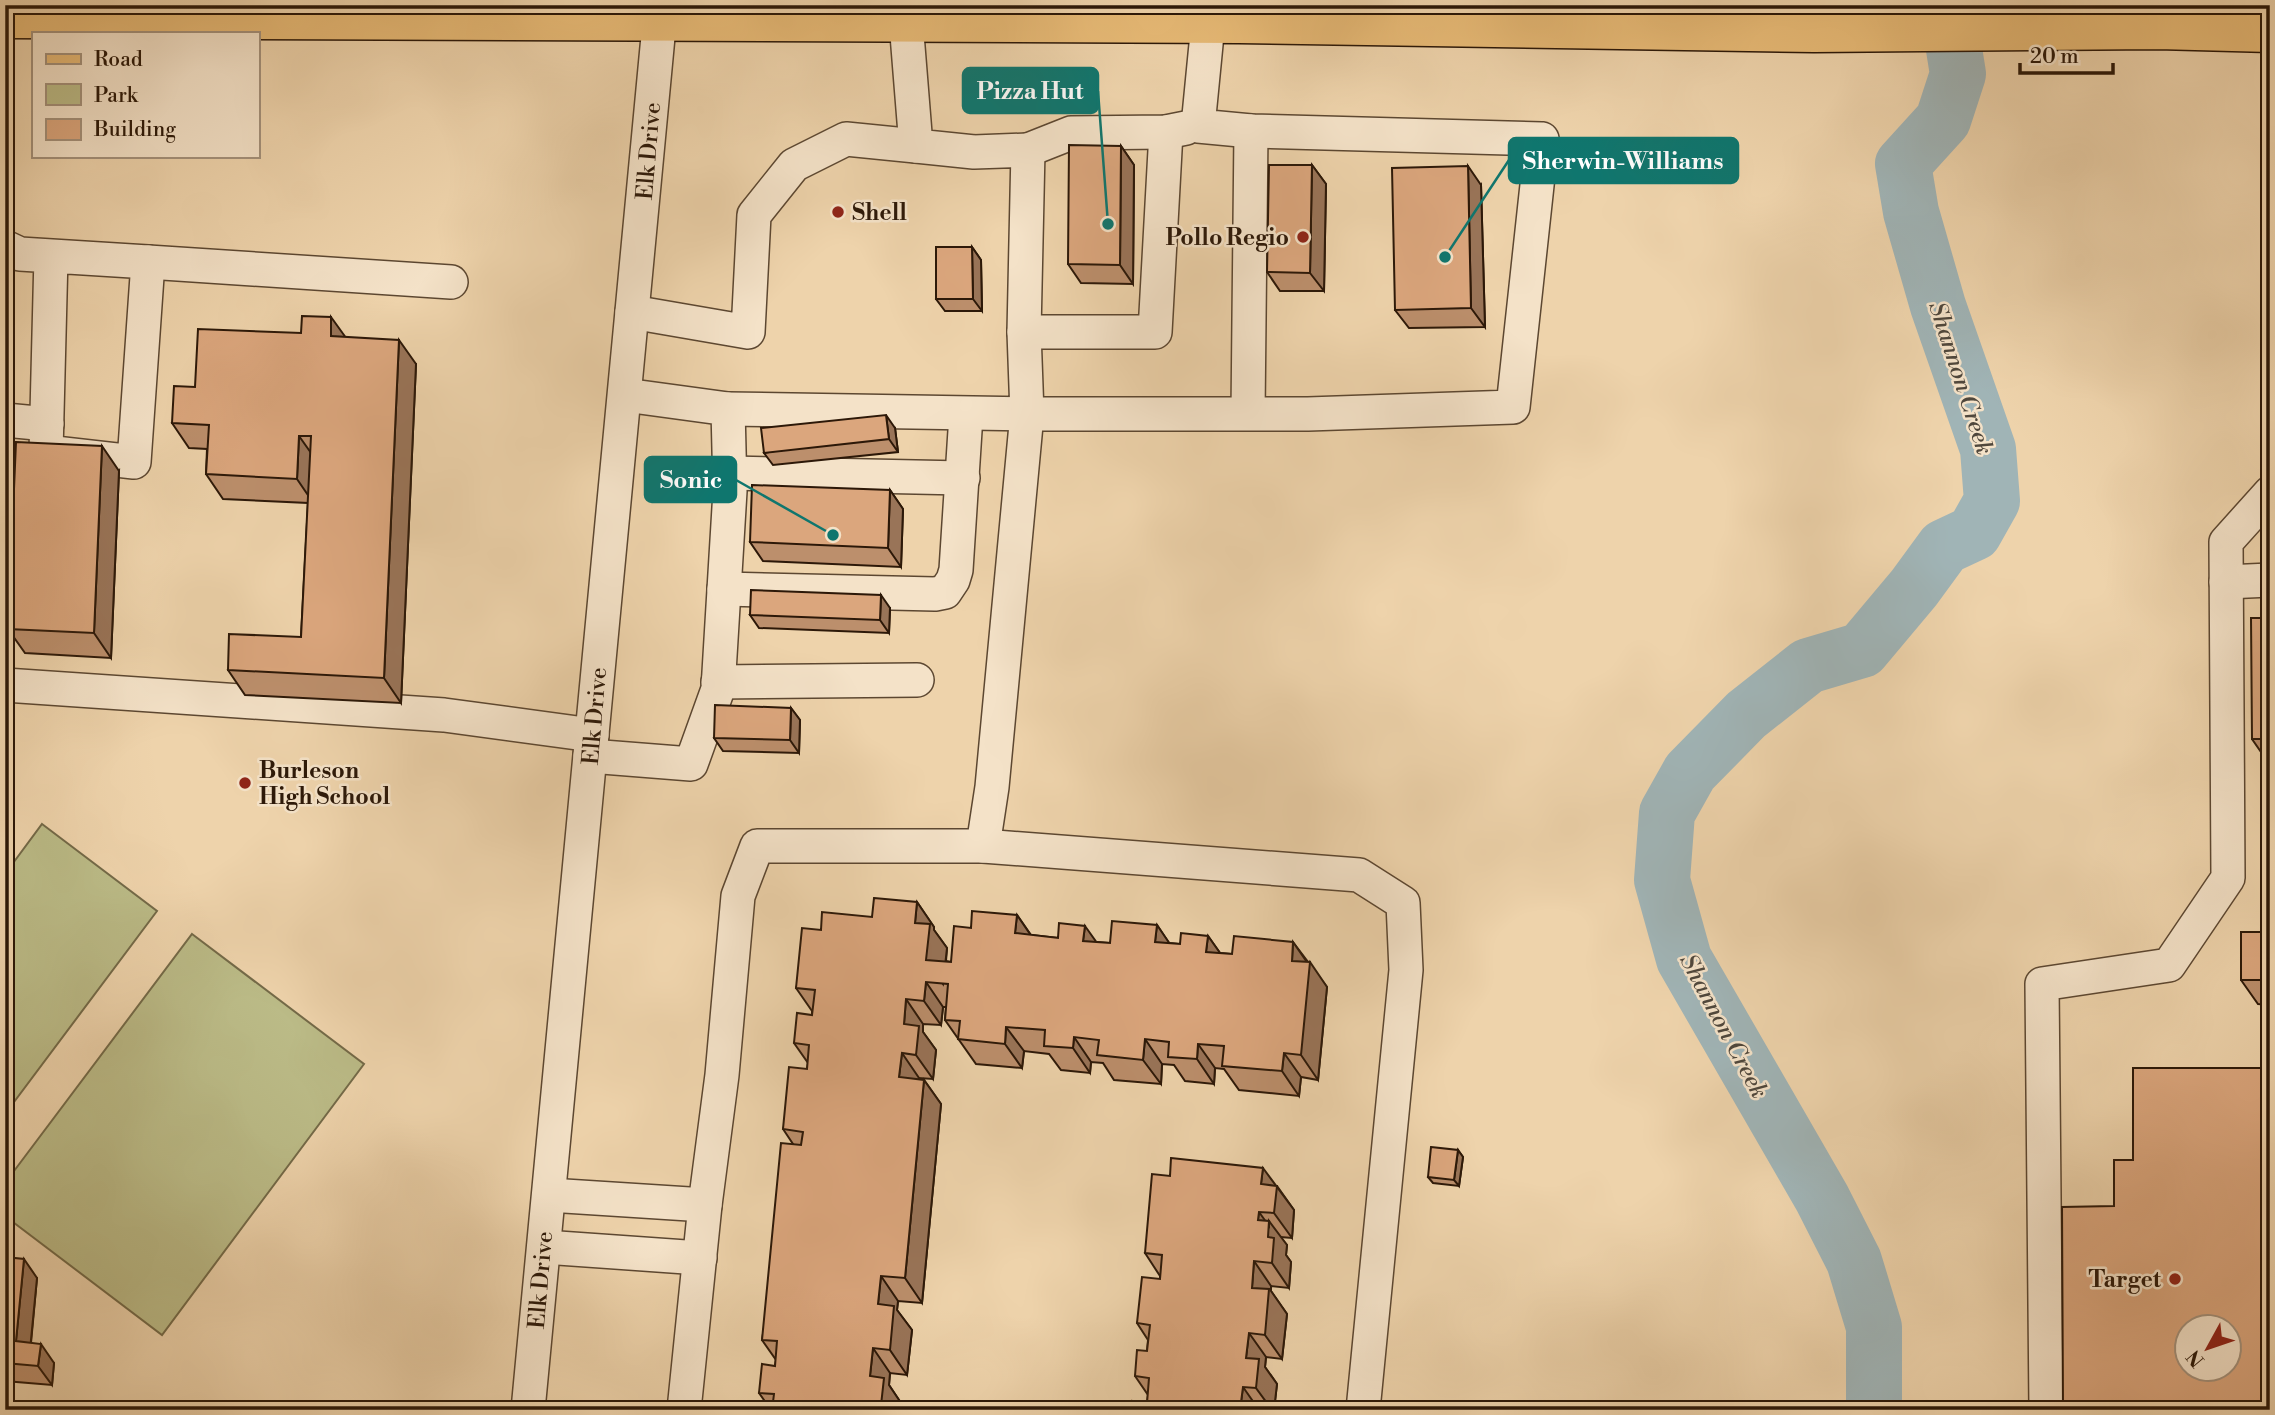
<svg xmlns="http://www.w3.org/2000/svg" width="2275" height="1415" font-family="'Libre Bodoni',serif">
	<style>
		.green { fill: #bbbb87; stroke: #746a48; stroke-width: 2 }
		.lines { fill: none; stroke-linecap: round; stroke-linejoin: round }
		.river { stroke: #a0b4b6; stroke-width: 56 }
		.minor-casing { stroke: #5c4731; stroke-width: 36 }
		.major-casing { stroke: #2c1808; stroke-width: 41 }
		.minor { stroke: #f4e2c8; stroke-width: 33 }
		.major { stroke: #e7ba76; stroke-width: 38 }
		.wall { fill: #bc8f6c; stroke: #2c1808; stroke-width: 2 }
		.shaded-wall { fill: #997458; stroke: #2c1808; stroke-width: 2 }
		.building { fill: #dba67d; stroke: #2c1808; stroke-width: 2; fill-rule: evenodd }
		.poi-dot { fill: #8f2418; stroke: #f4e2c8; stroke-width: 2.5 }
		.labels { text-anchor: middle; stroke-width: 5; stroke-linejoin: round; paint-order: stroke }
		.street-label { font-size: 23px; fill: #2c1808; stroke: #f4e2c8 }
		.poi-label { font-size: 23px; font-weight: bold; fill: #2c1808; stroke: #f4e2c8; text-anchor: start }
		.water-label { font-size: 24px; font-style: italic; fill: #4f473c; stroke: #f4e2c8 }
		.leader { fill: none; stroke: #0f766e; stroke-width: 2.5 }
		.callout-dot { fill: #0f766e; stroke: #f4e2c8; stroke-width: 2.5 }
		.callout { fill: #0f766e; stroke: #0f766e; stroke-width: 2.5 }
		.callout-label { font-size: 24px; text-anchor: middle; font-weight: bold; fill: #fff }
	</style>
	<rect width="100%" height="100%" fill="#eed3ab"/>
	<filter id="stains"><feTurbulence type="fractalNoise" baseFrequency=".00286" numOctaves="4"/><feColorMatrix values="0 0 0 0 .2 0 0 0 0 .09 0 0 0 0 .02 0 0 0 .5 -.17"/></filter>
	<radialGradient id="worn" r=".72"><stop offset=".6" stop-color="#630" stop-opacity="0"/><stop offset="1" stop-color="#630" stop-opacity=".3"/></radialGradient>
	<g class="green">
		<polygon points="42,824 157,911 5,1114 5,874"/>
		<polygon points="192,934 364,1064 162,1335 5,1216 5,1183"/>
	</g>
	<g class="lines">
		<polyline class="river" points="1874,1410 1874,1327 1854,1261 1822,1198 1684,959 1662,880 1667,813 1690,772 1746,715 1808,666 1862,650 1914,588 1944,547 1974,533 1992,501 1988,449 1938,306 1911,212 1903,164 1943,120 1958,74 1947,5"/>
		<defs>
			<g id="minor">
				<polyline points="1028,150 1071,133 1166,132 1186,128"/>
				<polyline points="5,247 20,254 148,262 134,462 46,452 51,256"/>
				<polyline points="148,262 451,282"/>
				<polyline points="632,312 748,332 754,215 794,165 846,139 916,146"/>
				<polyline points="1024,332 1155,332 1166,132"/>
				<polyline points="728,409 1027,414 1024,332 1028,150 974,152 916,146 906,22"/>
				<polyline points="1248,413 1251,131"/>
				<polyline points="5,420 47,424"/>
				<polyline points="730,473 963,478"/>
				<polyline points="2226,582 2270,580"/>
				<polyline points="724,589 935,594 945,592 953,580 956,570 966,415"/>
				<polyline points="718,682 917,680"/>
				<polyline points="5,685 444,715 592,735"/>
				<polyline points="590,756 691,764 718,689 730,491 728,409 625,395"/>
				<polyline points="983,846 1359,875 1403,903 1406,970 1363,1410"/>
				<polyline points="549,1195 705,1205"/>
				<polyline points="544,1247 700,1258"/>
				<polyline points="528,1410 661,5"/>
				<polyline points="684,1410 705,1205 722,1075 738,896 757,846 983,846 992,787 1027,414 1308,414 1513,407 1542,139 1251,131 1198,126 1208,24"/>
				<polyline points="2046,1410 2042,984 2169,965 2228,878 2226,542 2270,493"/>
			</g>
			<polyline id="major" points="5,19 1239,24 1814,33 2158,30 2270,33"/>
		</defs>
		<use href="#minor" class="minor-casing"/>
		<use href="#major" class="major-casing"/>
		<use href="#minor" class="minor"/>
		<use href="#major" class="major"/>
	</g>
	<g class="wall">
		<polygon points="1121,146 1134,165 1133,284 1081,283 1068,264"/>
		<polygon points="1312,165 1326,184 1324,291 1280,291 1267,272"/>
		<polygon points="1481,185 1485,327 1409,328 1395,310"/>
		<polygon points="972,247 981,260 982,311 945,311 936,299"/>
		<polygon points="345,337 416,364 401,703 245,695 228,670 301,637 308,503 223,499 206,474 207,449 189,448 172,423"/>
		<polygon points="895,428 898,452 773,465 764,453"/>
		<polygon points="119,471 111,658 25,653 8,629"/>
		<polygon points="890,490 903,509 901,567 763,561 750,542"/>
		<polygon points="890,608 889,633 759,628 750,615"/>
		<polygon points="2270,618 2270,752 2261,752 2252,739"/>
		<polygon points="791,708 800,720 799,753 723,751 714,738"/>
		<polygon points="2270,840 2270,1005 2258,1004 2241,980 2262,932"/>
		<polygon points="917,902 934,927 934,930 947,948 946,961 951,962 971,928 1017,915 1031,935 1096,942 1110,943 1157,925 1169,943 1180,944 1208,936 1220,953 1232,954 1293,942 1327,987 1318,1080 1301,1077 1299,1096 1239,1090 1224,1069 1215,1068 1214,1084 1185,1081 1174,1065 1162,1064 1161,1084 1114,1080 1103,1063 1091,1062 1090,1073 1061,1070 1049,1054 1024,1051 1022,1068 976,1064 945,1020 946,1007 943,1007 941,1025 923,1024 923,1032 936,1050 933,1079 919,1078 919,1079 924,1080 941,1104 922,1303 898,1301 897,1310 912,1330 907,1375 890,1373 889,1385 901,1403 900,1410 771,1410 759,1393 775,1366 776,1360 762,1340 793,1144 783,1129 807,1069 808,1063 794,1043 812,1015 812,1011 796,988 821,930 872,917"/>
		<polygon points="1458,1150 1463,1157 1459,1186 1433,1183 1428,1177"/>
		<polygon points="1275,1186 1277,1186 1294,1210 1292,1238 1280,1237 1287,1245 1286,1255 1291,1262 1289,1288 1271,1286 1271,1291 1287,1314 1282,1359 1266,1357 1265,1367 1277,1384 1274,1410 1132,1410 1147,1403 1148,1395 1135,1376 1147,1351 1148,1340 1137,1323 1160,1279 1160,1276 1145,1253"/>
		<polygon points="5,1257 37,1278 31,1343 54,1363 52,1385 5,1381"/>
	</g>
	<g class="shaded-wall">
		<polygon points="1121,146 1134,165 1133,284 1120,265"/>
		<polygon points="1312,165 1326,184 1324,291 1310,273"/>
		<polygon points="1468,166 1481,185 1485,327 1471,308"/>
		<polygon points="972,247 981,260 982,311 973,299"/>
		<polygon points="331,317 349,342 331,336"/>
		<polygon points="399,340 416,364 401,703 384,678"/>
		<polygon points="886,415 895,428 898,452 889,439"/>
		<polygon points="299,436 316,460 314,504 297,479"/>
		<polygon points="102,446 119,471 111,658 94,633"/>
		<polygon points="890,490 903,509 901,567 888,548"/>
		<polygon points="881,595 890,608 889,633 880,620"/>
		<polygon points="791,708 800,720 799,753 790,740"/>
		<polygon points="2264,730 2270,738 2270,747 2264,739"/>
		<polygon points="917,902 934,927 934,930 947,948 943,984 926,960 915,923"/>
		<polygon points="1017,915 1034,940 1015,933"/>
		<polygon points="1157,925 1174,950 1155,942"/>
		<polygon points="1085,926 1102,950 1083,941"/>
		<polygon points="1208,936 1225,960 1206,952"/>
		<polygon points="1293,942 1309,965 1310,962 1327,987 1318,1080 1301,1055 1292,961"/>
		<polygon points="926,982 943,1007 941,1025 924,1001"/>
		<polygon points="906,999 923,1024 923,1032 936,1050 933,1079 916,1055 904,1024"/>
		<polygon points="1006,1027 1024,1051 1022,1068 1005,1044"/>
		<polygon points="1074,1037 1091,1062 1090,1073 1073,1048"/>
		<polygon points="1145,1039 1162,1064 1161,1084 1143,1060"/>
		<polygon points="1198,1044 1215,1068 1214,1084 1197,1059"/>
		<polygon points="902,1053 919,1078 916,1102 899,1077"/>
		<polygon points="1284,1053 1301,1077 1299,1096 1282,1071"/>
		<polygon points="924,1080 941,1104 922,1303 905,1278"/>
		<polygon points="1458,1150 1463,1157 1459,1186 1454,1180"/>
		<polygon points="1263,1168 1294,1210 1292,1238 1274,1213 1261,1184"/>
		<polygon points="1259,1212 1269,1226 1269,1221 1287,1245 1286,1255 1291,1262 1289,1288 1272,1263 1258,1220"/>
		<polygon points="24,1259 37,1278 29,1360 16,1341"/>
		<polygon points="1254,1261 1271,1286 1271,1291 1287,1314 1282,1359 1265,1335 1252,1288"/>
		<polygon points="881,1276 898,1301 897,1310 912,1330 907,1375 890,1350 878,1304"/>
		<polygon points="1249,1333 1266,1357 1265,1367 1277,1384 1274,1410 1272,1410 1256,1388 1246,1358"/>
		<polygon points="41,1344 54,1363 52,1385 38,1366"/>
		<polygon points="873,1348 890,1373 889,1385 901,1403 900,1410 885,1410 881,1405 870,1376"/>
		<polygon points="1243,1387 1259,1410 1240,1410"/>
	</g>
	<g class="building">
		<polygon points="1069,145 1121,146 1120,265 1068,264"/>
		<polygon points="1269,165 1312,165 1310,273 1267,272"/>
		<polygon points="1468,166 1471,308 1395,310 1392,168"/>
		<polygon points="936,247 972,247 973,299 936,299"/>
		<polygon points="302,316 331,317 331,336 399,340 384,678 228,670 229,634 301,637 311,436 299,436 297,479 206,474 209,425 172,423 174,386 195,387 198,329 301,333"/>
		<polygon points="886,415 889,439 764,453 761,428"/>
		<polygon points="16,442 102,446 94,633 8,629"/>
		<polygon points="752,485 890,490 888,548 750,542"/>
		<polygon points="751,590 881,595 880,620 750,615"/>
		<polygon points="2251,618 2270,618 2270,730 2264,730 2264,739 2252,739"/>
		<polygon points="715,705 791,708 790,740 714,738"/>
		<polygon points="2262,840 2270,840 2270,980 2241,980 2241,932 2262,932"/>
		<polygon points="874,898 917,902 915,923 930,924 926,960 951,962 954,926 971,928 972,911 1017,915 1015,933 1058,938 1059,923 1085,926 1083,941 1110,943 1112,921 1157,925 1155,942 1180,944 1181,933 1208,936 1206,952 1232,954 1234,936 1293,942 1292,961 1310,962 1301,1055 1284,1053 1282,1071 1222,1066 1224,1046 1198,1044 1197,1059 1168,1057 1169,1042 1145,1039 1143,1060 1097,1055 1099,1040 1074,1037 1073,1048 1044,1046 1045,1030 1006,1027 1005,1044 958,1039 960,1021 945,1020 948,984 926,982 924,1001 906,999 904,1024 919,1026 916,1055 902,1053 899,1077 924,1080 905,1278 881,1276 878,1304 894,1306 890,1350 873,1348 870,1376 884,1378 881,1405 867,1403 866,1410 772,1410 774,1394 759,1393 762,1364 775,1366 777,1341 762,1340 781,1143 801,1145 803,1132 783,1129 789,1067 807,1069 809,1045 794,1043 797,1013 812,1015 815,990 796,988 802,928 821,930 822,912 872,917"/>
		<path d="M2133,1068h137v342h-207l-1,-203 52,-1v-46h19zM2188,1327h42v42h-42z"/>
		<polygon points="1431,1147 1458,1150 1454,1180 1428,1177"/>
		<polygon points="1171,1158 1263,1168 1261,1184 1277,1186 1274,1213 1259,1212 1258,1220 1269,1221 1268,1237 1274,1238 1272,1263 1254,1261 1252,1288 1269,1289 1265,1335 1249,1333 1246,1358 1259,1359 1256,1388 1243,1387 1240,1410 1132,1410 1132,1401 1147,1403 1149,1378 1135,1376 1137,1350 1147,1351 1150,1325 1137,1323 1142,1277 1160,1279 1162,1255 1145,1253 1152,1174 1170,1176"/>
		<polygon points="5,1257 24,1259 16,1341 41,1344 38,1366 5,1363"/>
		<polygon points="921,1402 953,1405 952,1410 921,1410"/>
		<polygon points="975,1407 1001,1410 975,1410"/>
	</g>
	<g class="poi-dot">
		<circle cx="838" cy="212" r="7"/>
		<circle cx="1303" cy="237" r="7"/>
		<circle cx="245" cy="783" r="7"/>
		<circle cx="2175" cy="1279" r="7"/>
	</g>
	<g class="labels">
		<g class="street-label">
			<text transform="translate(648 151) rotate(-85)" y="8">Elk Drive</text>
			<text transform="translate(594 716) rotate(-85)" y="8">Elk Drive</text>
			<text transform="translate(540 1280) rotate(-85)" y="8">Elk Drive</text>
		</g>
		<g class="poi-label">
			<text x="852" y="220">Shell</text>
			<text x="1289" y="245" text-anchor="end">Pollo Regio</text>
			<text x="259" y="778">Burleson<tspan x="259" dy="26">High School</tspan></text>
			<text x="2161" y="1287" text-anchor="end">Target</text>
		</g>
		<g class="water-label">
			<text transform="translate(1961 378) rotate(72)" y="8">Shannon Creek</text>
			<text transform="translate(1724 1026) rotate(62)" y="8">Shannon Creek</text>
		</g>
	</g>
	<path class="leader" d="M1108 224L1098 91M1445 257L1509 160M833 535L736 480"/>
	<g class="callout-dot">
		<circle cx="1108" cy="224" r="7"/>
		<circle cx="1445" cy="257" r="7"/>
		<circle cx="833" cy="535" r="7"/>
	</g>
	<g class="callout">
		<rect x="963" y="68" width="135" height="45" rx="7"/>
		<rect x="1509" y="138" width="229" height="45" rx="7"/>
		<rect x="645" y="457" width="91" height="45" rx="7"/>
	</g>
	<g class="callout-label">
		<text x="1030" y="99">Pizza Hut</text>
		<text x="1623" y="169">Sherwin-Williams</text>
		<text x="691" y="488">Sonic</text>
	</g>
	<rect width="2275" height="1415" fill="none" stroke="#eed3ab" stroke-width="28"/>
	<rect x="7" y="7" width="2261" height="1401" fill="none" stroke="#2c1808" stroke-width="3.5"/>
	<rect x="14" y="14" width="2247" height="1387" fill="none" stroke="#2c1808" stroke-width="2"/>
	<rect x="32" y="32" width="228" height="126" fill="#f4e2c8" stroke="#a4917b" stroke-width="2"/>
	<rect x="46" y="54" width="35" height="10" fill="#e7ba76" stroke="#a4917b" stroke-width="2"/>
	<text x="94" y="66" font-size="21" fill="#2c1808">Road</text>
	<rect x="46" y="84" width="35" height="21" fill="#bbbb87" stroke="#a4917b" stroke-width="2"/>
	<text x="94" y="102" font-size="21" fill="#2c1808">Park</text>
	<rect x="46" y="119" width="35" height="21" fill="#dba67d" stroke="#a4917b" stroke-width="2"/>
	<text x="94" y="136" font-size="21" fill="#2c1808">Building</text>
	<g transform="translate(2208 1348) rotate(230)"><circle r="33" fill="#f4e2c8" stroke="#a4917b" stroke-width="2"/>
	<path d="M0-5L12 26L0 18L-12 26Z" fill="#8f2418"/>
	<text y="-10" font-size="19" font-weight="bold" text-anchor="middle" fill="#2c1808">N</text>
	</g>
	<path d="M2020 63v10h93v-10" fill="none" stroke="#2c1808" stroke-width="3.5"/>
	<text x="2030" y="63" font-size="21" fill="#2c1808" stroke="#f4e2c8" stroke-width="5" paint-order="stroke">20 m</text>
	<rect width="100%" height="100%" filter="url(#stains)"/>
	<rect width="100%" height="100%" fill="url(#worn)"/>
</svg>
